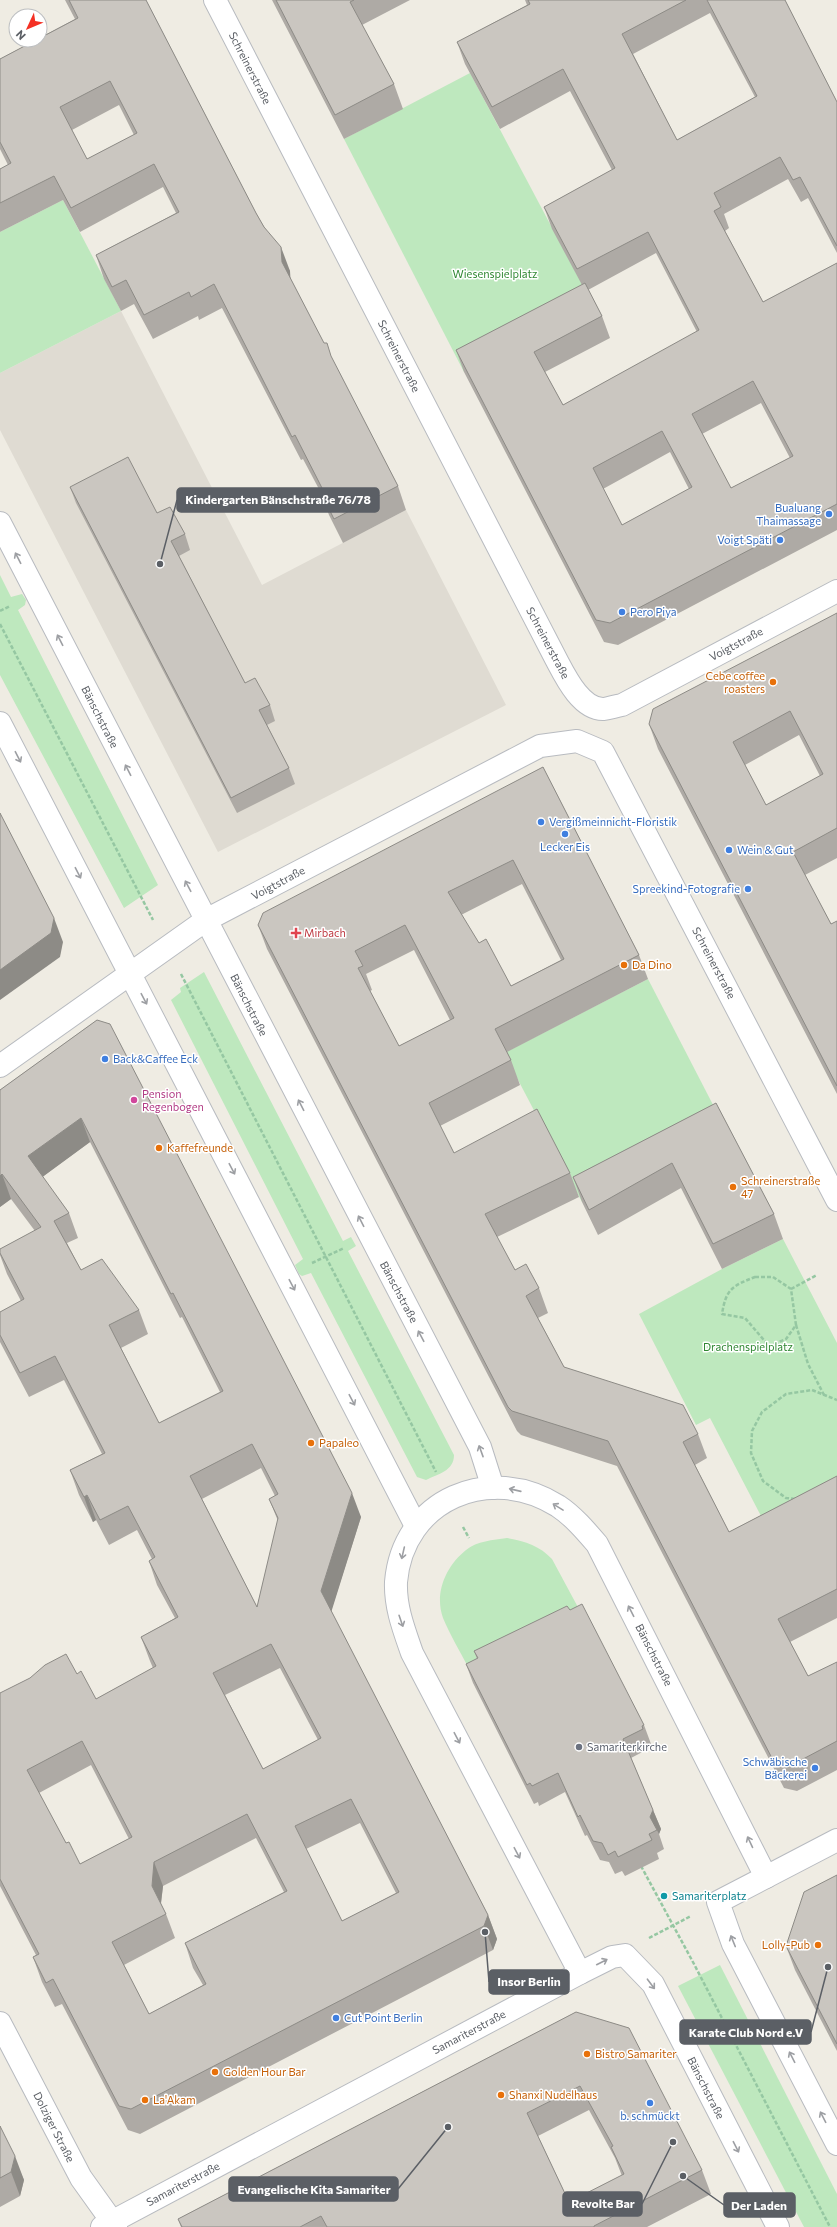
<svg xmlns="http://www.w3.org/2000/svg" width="837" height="2227" font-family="Commissioner,sans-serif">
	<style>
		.education { fill: #dfdbd2 }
		.green { fill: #bee8be }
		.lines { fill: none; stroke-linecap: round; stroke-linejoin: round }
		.minor-casing { stroke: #b8bbc0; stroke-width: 24 }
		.path { stroke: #95c7a2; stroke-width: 2.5; stroke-dasharray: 4 2; stroke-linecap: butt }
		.minor { stroke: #fff; stroke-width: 22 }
		.wall { fill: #aeaaa5; fill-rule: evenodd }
		.shaded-wall { fill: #8d8b86 }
		.building { fill: #cac6c0; stroke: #8d8b86; fill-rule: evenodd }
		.oneway { stroke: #9d9fa3 }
		.shop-dot { fill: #3f7fe0; stroke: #fff; stroke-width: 1.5 }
		.food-dot { fill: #e8710a; stroke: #fff; stroke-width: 1.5 }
		.health-dot { fill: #e0444e; stroke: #fff; stroke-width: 1.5 }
		.hotel-dot { fill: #d1479c; stroke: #fff; stroke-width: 1.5 }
		.worship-dot { fill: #6b7280; stroke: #fff; stroke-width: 1.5 }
		.culture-dot { fill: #0f9aa8; stroke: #fff; stroke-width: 1.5 }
		.labels { text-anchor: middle; stroke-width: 3; stroke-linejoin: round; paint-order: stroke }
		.street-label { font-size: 11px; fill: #5b5f65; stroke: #fff }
		.park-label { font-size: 11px; fill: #2f8732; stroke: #fff }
		.shop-label { font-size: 11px; fill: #366cbe; stroke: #fff; text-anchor: start }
		.food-label { font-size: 11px; fill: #c56008; stroke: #fff; text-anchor: start }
		.health-label { font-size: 11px; fill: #be3a42; stroke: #fff; text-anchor: start }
		.hotel-label { font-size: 11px; fill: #b23c85; stroke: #fff; text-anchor: start }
		.worship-label { font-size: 11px; fill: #5b616d; stroke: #fff; text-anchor: start }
		.culture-label { font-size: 11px; fill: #0d838f; stroke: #fff; text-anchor: start }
		.leader { fill: none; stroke: #5b5f65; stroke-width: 1.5 }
		.callout-dot { fill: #5b5f65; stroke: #fff; stroke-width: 1.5 }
		.callout { fill: #5b5f65; stroke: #5b5f65; stroke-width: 1.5 }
		.callout-label { font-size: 12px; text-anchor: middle; font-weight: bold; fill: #fff }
	</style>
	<rect width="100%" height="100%" fill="#efece3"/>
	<polygon class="education" points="121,311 262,585 406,510 506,705 218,852 0,430 0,373"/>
	<g class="green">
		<polygon points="470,73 593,305 464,372 344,139"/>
		<polygon points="63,200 121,311 0,373 0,232"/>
		<polygon points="0,575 11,597 22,594 26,600 25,605 18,610 158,885 124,908 0,675"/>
		<path d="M204,972l139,269 8,-4 5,9 -8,5 106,204c0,16 -16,19 -28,25l-9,-3 -106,-204 -9,3 -3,-2 -4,-9 8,-6 -132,-259 10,-8 -1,-4z"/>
		<polygon points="648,979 725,1128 582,1202 504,1053"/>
		<polygon points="783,1239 837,1343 837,1504 772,1537 710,1418 696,1425 639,1314 722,1269"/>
		<path d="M507,1538c18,3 33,8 45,21l28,52 -112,56c-8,-16 -18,-32 -25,-49 -9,-25 3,-52 23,-68 11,-9 27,-10 41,-12z"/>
		<polygon points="720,1965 837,2194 837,2227 804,2227 678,1986"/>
	</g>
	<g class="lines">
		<defs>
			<g id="minor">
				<path d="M215,0l341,659c9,17 25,51 48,50 6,-1 12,-3 18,-4l215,-114"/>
				<polyline points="0,523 480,1447 493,1488"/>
				<polyline points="0,723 416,1526"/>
				<polyline points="0,1066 206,920 540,746 577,741 603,752 837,1200"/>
				<polyline points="837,1840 718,1902 733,1944 837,2144"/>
				<path d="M580,1973l-168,-320c-8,-23 -17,-46 -16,-71 7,-83 94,-119 162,-76 15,10 27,24 39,38l169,333"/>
				<polyline points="0,2023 81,2178 116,2227"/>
				<polyline points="102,2227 580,1973 612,1957 625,1955 653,1984 778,2227"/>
			</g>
		</defs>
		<use href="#minor" class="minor-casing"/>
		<g class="path">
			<polyline points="0,611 10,606"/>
			<polyline points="0,624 153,920"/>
			<polyline points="181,974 436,1472"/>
			<polyline points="312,1263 344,1248"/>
			<path d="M755,1277h18l18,12 5,36 -10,14 -17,7 -24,-28 -23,-4c4,-25 10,-28 33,-37z"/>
			<polyline points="791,1289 817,1275"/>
			<polyline points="796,1325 808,1364 824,1395"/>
			<polyline points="795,1499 786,1498 763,1481 751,1453 752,1431 762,1412 786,1394 812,1390 837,1400"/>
			<polyline points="463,1527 469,1538"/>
			<polyline points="641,1866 694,1964 830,2227"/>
			<polyline points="649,1938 691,1916"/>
		</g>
		<use href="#minor" class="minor"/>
	</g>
	<g class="wall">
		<path d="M65,0h81l110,213 34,58v7l108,208 8,24 -63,33 -14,-28 -9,-24 -17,-32 -2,1 -79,-152 -23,12 -1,-4 -45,23 -19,-35 -13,7 -17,-32 -8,-24 80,-42 -13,-26 -83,45 -17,-32 -63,32v-63l8,-4 -8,-16v-90l75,-40zM119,105l15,30 -47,24 -15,-29z"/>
		<polygon points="272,0 410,0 362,25 394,84 403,109 344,139"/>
		<path d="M525,0h260l52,102v151l-29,-55 -7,4 -13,-23 -64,35 5,14 -4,3 38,71 74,-39v267l-219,115 -14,-3 -140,-270 -8,-22 126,-65 -30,-56 -8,-22 68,-37 -42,-79 -70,38 -35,-65 -8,-22 70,-37zM710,13l45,84 -78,43 -44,-86zM656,253l41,79 -134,73 -18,-33 65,-34 -8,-22 -14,-26zM761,403l29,55 -59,30 -29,-54zM670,452l19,37 -67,36 -19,-36z"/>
		<polygon points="70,487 157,513 185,534 190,550 179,556 245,683 270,705 275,721 267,725 289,768 295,784 237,813 76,503"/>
		<path d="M837,613v245l-32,17 26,49 6,-3v173l-179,-345 -9,-25zM799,735l21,41 -54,29 -21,-40z"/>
		<path d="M543,767l96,188 9,24 -141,73 4,8 9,25 -80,41 14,27 116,20 9,24 -82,40 18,33 24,18 9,25 -10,5 26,49 134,67 9,24 -12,7 34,67 108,-56v142l-47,24 18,34 29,-14v108l-40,21 -13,-3 -167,-322 -96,-31 -4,-4 -250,-482 -9,-24zM522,884l39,76 -50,26 -32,-43 -18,-28zM414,950l36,70 -51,26 -29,-55 2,-1 -6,-16z"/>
		<path d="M97,1020l264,497 -30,94 157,304 9,24 -4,11 -353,184 -12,-4 -66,-126 -7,3 -13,-25 -9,-25 3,-2 -36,-69v-193l77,-19 19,25 57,-31 -3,-7 -9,-24 34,-19 -18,-33 -8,-24 3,-2 -15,-29 -28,15 -13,-25 -3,2 -14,-27 -9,-25 32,-16 -38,-74 -35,17 -29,-55v-30l21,-11 -14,-27 -7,-19v-6l35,-18 -24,-32 -11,8v-117zM90,1142l90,176 2,-1 38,75 -61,31 -38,-75 27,-14 -9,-24 -58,-40 -14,-27 11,-5 -9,-25 -27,-36zM261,1468l14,28 -6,3 9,22 -21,86 -55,-108zM280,1668l38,72 -55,29 -38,-74zM91,1765l38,74 -49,25 -14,-21 -27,-50zM360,1823l36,70 -54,28 -36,-72zM256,1838l28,54 -99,51 8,25 10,17 -54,29 -25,-49 51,-27 -9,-24 -5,-10 2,-18z"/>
		<polygon points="716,1103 774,1214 783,1239 722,1269 681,1188 598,1235 582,1202 573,1177"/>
		<polygon points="570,1610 644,1725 651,1744 649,1745 650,1748 631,1758 653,1810 661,1829 659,1834 664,1849 657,1853 659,1859 625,1876 622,1871 615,1874 609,1862 600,1860 587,1835 585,1836 565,1792 539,1806 538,1802 534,1804 473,1683 466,1664 477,1659 474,1651"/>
		<polygon points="837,1875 837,2051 795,1970 786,1946"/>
		<path d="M576,2012l126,158 9,24 -64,33h-466l-3,-8zM589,2110l26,48 7,18 -53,26 -31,-66z"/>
		<polygon points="0,2126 24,2180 20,2196 0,2207"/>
	</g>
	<g class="shaded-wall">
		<polygon points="281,247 290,271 291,286 282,262"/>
		<polygon points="54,918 63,942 60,957 0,1000 0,970"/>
		<polygon points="81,1118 90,1142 37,1181 28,1156"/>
		<polygon points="2,1174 11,1199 0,1207 0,1176"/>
		<polygon points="352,1493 361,1517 330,1616 321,1591"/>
		<polygon points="87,1495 96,1520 93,1522 84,1497"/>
		<polygon points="653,1810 661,1829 659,1834 650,1817"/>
		<polygon points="154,1862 163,1886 160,1910 152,1886"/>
		<polygon points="488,1915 497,1939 493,1950 484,1926"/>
		<polygon points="15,2156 24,2180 20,2196 11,2172"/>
	</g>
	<g class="building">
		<path d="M69,0h77l110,213 8,14 17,20 1,15 42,81h3l4,13 67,130 -64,33 -14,-28 3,-1 -28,-55 -3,2 -78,-153 -23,13 -2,-5 -45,23 -18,-35 -14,7 -16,-32 83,-43 -25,-48 -83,44 -17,-32 -54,27v-34l11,-6 -11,-21v-83l36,-19h4v-2l38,-20zM110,81l27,52 -50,26 -27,-52z"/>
		<polygon points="276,0 354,0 350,2 394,84 335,115"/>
		<path d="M528,0h158l-64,34 55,106 80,-44 -50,-96h78l52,102v144l-37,-69 -7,3 -13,-23 -66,36 7,14 -7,4 49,91 74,-39v241l-227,119 -14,-3 -140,-270 129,-67 17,33 -68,36 29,53 136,-75 -51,-98 -71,37 -33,-62 71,-39 -52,-99 -71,38 -35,-65 73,-38zM753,381l40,75 -62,32 -39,-74zM662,431l30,56 -70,38 -29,-57z"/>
		<polygon points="128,457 157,513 170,507 185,534 171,541 245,683 255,678 270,705 259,710 289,768 231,798 70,487"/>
		<path d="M837,613v215l-44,24 38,72 6,-3v165l-188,-362 4,-15zM790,711l33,63 -57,31 -33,-63z"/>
		<path d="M543,767l96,188 -144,74 16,31 -82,43 25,50 83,-44 33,64 -85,41 30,56 11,-6 13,24 -13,8 38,71 119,38 15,29 -15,8 46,90 108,-56v113l-59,30 30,57 29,-14v79l-49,26 -13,-3 -167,-323 -96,-30 -4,-4 -250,-482 5,-12zM513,860l51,99 -53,27 -25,-47 -7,4 -31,-51zM405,925l49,93 -55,28 -41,-78 5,-2 -8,-15z"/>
		<polygon points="0,813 54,918 51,933 0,970"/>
		<path d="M97,1020l13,4 242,469 -31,98 167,324 -4,11 -353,183 -12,-3 -66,-127 -7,4 -13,-26 6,-3 -39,-75v-186l30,-15 15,-13 21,-11 11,20 4,-3 15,28 60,-33 -15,-29 37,-20 -29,-56 6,-4 -27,-51 -28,14 -13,-25 -3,2 -14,-27 35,-17 -50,-97 -35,17 -20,-38v-23l24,-13 -24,-46v-4l41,-22 -39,-53 -2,2v-86zM81,1118l90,176 2,-1 50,98 -64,32 -50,-98 30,-15 -37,-51 -21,11 -27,-49 15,-8 -41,-57zM252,1444l26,50 -9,5 9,19 -21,89 -67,-131zM271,1644l50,94 -58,31 -50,-96zM82,1741l50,96 -52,27 -11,-22 -3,1 -39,-73zM351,1799l48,93 -57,29 -47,-95zM247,1814l40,77 -102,52 21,41 -57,30 -37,-72 54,-28 -14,-28 2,-24z"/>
		<polygon points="716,1103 774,1214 713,1244 672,1163 589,1210 573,1177"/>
		<polygon points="582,1604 644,1725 642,1726 643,1729 623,1739 653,1810 650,1817 657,1830 649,1834 652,1840 618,1857 615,1851 608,1855 602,1843 593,1841 580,1815 578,1817 558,1773 532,1786 530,1783 527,1785 466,1664 478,1658 474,1651 567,1606 570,1610"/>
		<polygon points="837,1875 837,2044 786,1946 804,1892"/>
		<path d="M576,2012l53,16 73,142 -108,56v1h-267l-6,-11 -21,11h-118l-4,-8zM580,2086l33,60 -2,1 13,27 -55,28 -42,-89z"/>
		<polygon points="0,2126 15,2156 11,2172 0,2178"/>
	</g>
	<defs><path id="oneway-shaft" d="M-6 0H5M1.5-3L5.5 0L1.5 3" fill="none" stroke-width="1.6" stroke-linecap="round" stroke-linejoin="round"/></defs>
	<g class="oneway">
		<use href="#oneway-shaft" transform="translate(18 558) rotate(-117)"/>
		<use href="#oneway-shaft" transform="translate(60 640) rotate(-117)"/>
		<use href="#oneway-shaft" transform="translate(18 757) rotate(63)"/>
		<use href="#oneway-shaft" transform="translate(128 770) rotate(-117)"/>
		<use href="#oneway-shaft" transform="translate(78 873) rotate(63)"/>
		<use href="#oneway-shaft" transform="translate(188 886) rotate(-118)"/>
		<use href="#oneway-shaft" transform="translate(144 999) rotate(62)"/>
		<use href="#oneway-shaft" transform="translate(301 1105) rotate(-117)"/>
		<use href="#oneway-shaft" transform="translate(232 1169) rotate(62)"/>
		<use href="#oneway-shaft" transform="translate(361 1221) rotate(-117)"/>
		<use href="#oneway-shaft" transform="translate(292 1285) rotate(62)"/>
		<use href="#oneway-shaft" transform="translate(421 1336) rotate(-118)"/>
		<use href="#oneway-shaft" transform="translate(352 1400) rotate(62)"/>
		<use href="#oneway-shaft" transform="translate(481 1451) rotate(-110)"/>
		<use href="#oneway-shaft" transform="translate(515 1490) rotate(-167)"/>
		<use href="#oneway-shaft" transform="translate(558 1507) rotate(-148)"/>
		<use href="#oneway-shaft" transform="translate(403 1553) rotate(103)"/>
		<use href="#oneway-shaft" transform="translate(631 1611) rotate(-117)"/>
		<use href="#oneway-shaft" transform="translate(401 1621) rotate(71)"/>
		<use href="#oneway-shaft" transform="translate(457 1738) rotate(62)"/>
		<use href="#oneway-shaft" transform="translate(750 1842) rotate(-115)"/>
		<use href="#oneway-shaft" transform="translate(517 1853) rotate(62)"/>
		<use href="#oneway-shaft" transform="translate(733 1941) rotate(-112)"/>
		<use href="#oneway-shaft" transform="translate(602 1962) rotate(-27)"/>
		<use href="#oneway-shaft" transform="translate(651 1984) rotate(53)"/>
		<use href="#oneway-shaft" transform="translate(792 2057) rotate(-117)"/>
		<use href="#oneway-shaft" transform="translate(823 2117) rotate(-117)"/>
		<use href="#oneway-shaft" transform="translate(736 2147) rotate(63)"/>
	</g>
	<g class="shop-dot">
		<circle cx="829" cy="514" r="4"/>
		<circle cx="780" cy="540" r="4"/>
		<circle cx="622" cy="612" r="4"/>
		<circle cx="541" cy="822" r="4"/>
		<circle cx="565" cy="834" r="4"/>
		<circle cx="729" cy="850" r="4"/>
		<circle cx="748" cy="889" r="4"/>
		<circle cx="105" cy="1059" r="4"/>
		<circle cx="815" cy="1768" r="4"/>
		<circle cx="336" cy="2018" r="4"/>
		<circle cx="650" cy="2103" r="4"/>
	</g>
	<g class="food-dot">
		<circle cx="773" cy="682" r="4"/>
		<circle cx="624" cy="965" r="4"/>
		<circle cx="159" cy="1148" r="4"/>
		<circle cx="733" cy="1187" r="4"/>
		<circle cx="311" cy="1443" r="4"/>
		<circle cx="818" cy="1945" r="4"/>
		<circle cx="587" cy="2054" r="4"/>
		<circle cx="215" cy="2072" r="4"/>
		<circle cx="501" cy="2095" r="4"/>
		<circle cx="145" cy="2100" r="4"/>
	</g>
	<path class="health-dot" d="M294 927h4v4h4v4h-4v4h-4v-4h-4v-4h4z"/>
	<circle class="hotel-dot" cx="134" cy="1100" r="4"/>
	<circle class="worship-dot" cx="579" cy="1747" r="4"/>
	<circle class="culture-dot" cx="664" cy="1896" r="4"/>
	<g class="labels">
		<g class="street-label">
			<text transform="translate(250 68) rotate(63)" y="4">Schreinerstraße</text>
			<text transform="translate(399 356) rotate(63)" y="4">Schreinerstraße</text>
			<text transform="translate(548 643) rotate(62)" y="4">Schreinerstraße</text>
			<text transform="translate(736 644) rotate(-28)" y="4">Voigtstraße</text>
			<text transform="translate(100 717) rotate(63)" y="4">Bänschstraße</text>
			<text transform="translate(278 883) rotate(-28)" y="4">Voigtstraße</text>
			<text transform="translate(714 963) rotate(62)" y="4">Schreinerstraße</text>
			<text transform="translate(249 1005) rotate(63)" y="4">Bänschstraße</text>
			<text transform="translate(399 1292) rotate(62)" y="4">Bänschstraße</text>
			<text transform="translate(654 1655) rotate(63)" y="4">Bänschstraße</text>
			<text transform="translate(469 2032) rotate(-28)" y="4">Samariterstraße</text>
			<text transform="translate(706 2088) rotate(63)" y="4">Bänschstraße</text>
			<text transform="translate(54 2127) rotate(63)" y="4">Dolziger Straße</text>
			<text transform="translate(183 2184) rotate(-28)" y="4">Samariterstraße</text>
		</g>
		<g class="park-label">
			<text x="495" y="278">Wiesenspielplatz</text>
			<text x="748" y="1351">Drachenspielplatz</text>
		</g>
		<g class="shop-label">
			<text x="821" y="512" text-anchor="end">Bualuang<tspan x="821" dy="13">Thaimassage</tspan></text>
			<text x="772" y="544" text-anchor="end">Voigt Späti</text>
			<text x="630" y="616">Pero Piya</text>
			<text x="549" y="826">Vergißmeinnicht-Floristik</text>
			<text x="565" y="851" text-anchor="middle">Lecker Eis</text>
			<text x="737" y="854">Wein &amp; Gut</text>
			<text x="740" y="893" text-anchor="end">Spreekind-Fotografie</text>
			<text x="113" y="1063">Back&amp;Caffee Eck</text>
			<text x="807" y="1766" text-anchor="end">Schwäbische<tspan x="807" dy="13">Bäckerei</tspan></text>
			<text x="344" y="2022">Cut Point Berlin</text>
			<text x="650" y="2120" text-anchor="middle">b. schmückt</text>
		</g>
		<g class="food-label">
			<text x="765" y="680" text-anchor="end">Cebe coffee<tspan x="765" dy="13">roasters</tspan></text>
			<text x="632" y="969">Da Dino</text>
			<text x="167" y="1152">Kaffefreunde</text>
			<text x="741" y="1185">Schreinerstraße<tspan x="741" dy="13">47</tspan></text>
			<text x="319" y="1447">Papaleo</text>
			<text x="810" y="1949" text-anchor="end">Lolly-Pub</text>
			<text x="595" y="2058">Bistro Samariter</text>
			<text x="223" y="2076">Golden Hour Bar</text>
			<text x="509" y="2099">Shanxi Nudelhaus</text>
			<text x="153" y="2104">La'Akam</text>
		</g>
		<g class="health-label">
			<text x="304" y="937">Mirbach</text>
		</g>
		<g class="hotel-label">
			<text x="142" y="1098">Pension<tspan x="142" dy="13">Regenbogen</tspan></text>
		</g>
		<g class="worship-label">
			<text x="587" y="1751">Samariterkirche</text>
		</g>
		<g class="culture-label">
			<text x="672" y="1900">Samariterplatz</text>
		</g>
	</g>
	<path class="leader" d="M160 564L177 500M485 1932L489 1982M828 1967L811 2032M448 2127L398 2189M673 2142L642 2204M683 2176L724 2205"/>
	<g class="callout-dot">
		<circle cx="160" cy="564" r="4"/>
		<circle cx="485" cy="1932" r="4"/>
		<circle cx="828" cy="1967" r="4"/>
		<circle cx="448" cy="2127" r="4"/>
		<circle cx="673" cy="2142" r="4"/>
		<circle cx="683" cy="2176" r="4"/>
	</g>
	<g class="callout">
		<rect x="177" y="488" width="202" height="24" rx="4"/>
		<rect x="489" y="1970" width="80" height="24" rx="4"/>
		<rect x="680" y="2020" width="131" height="24" rx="4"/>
		<rect x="229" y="2177" width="169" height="24" rx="4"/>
		<rect x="563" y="2192" width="79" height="24" rx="4"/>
		<rect x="724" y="2193" width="71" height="24" rx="4"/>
	</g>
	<g class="callout-label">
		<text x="278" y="504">Kindergarten Bänschstraße 76/78</text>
		<text x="529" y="1986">Insor Berlin</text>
		<text x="746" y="2037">Karate Club Nord e.V</text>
		<text x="314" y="2194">Evangelische Kita Samariter</text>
		<text x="603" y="2208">Revolte Bar</text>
		<text x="759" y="2210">Der Laden</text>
	</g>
	<g transform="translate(28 28) rotate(226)"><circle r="19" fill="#ffffff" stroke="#bdbfc1"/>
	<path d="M0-3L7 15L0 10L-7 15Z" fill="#f43024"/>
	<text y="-6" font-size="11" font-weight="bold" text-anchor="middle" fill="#5b5f65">N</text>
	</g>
</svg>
